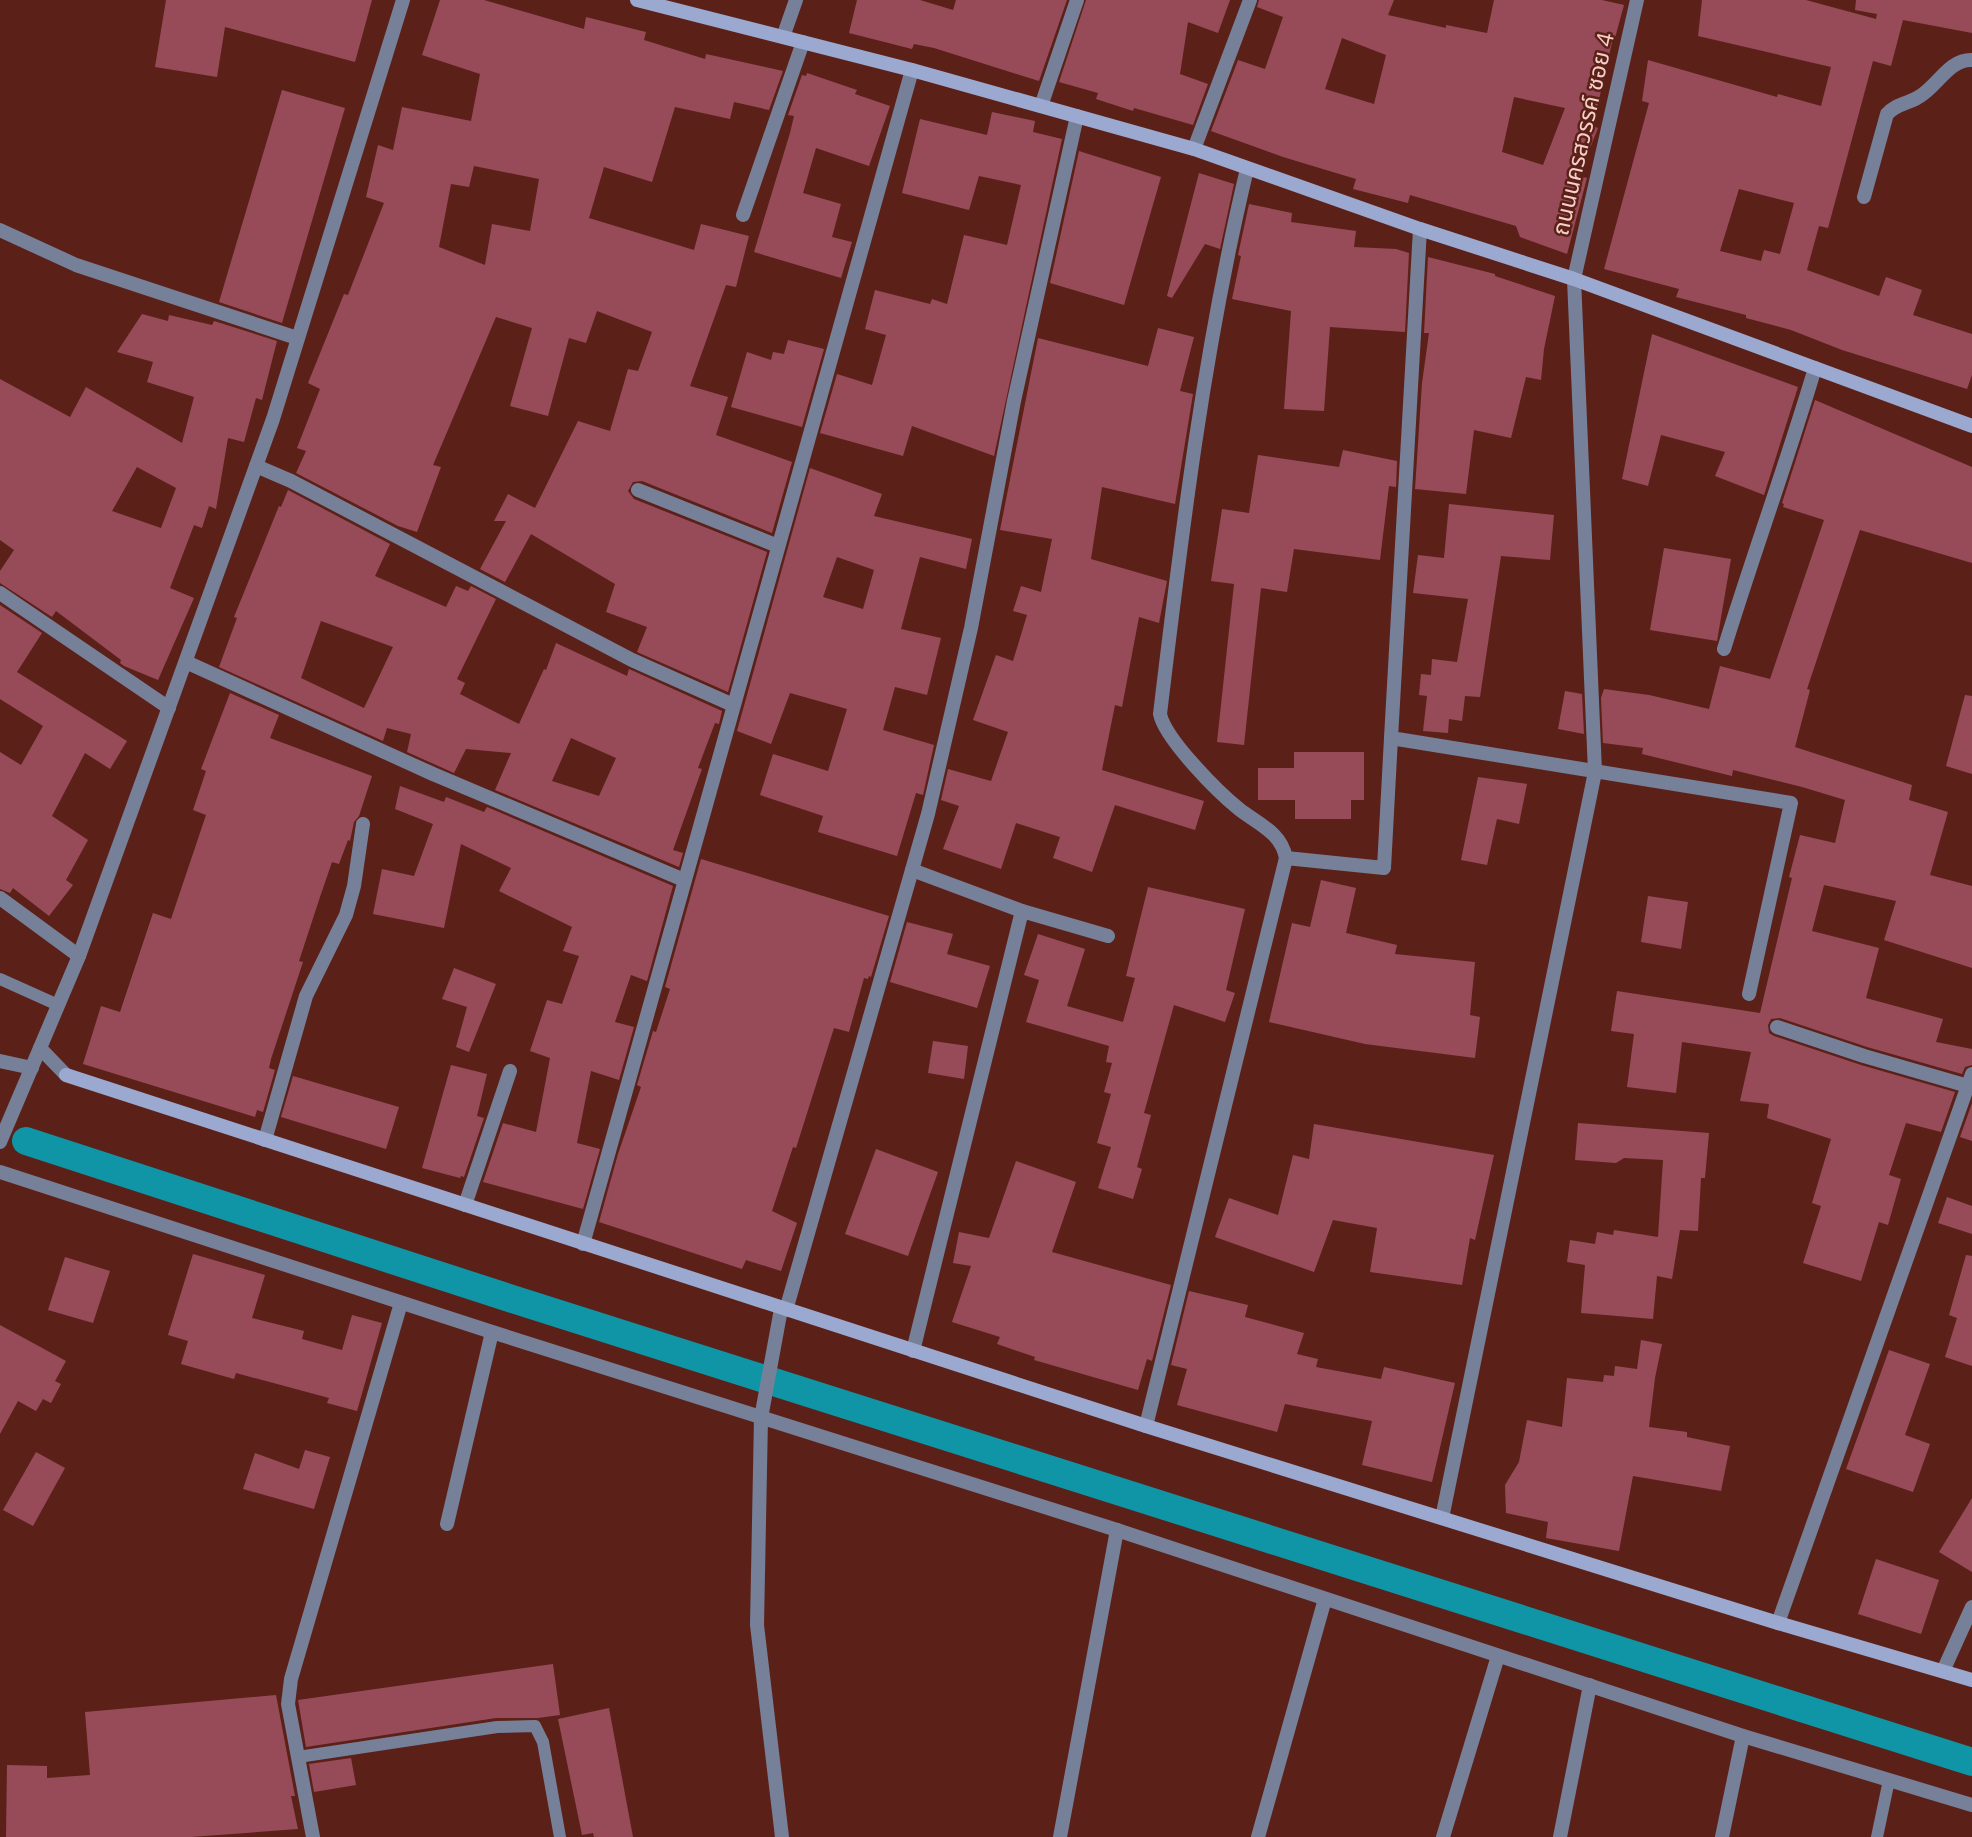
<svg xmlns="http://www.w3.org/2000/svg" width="1972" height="1837" font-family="'Open Sans','Noto Sans Thai',sans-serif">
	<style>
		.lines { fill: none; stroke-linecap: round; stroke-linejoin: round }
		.canal { stroke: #0f95a6; stroke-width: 28 }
		.building { fill: #974b59; fill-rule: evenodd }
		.lane { stroke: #778099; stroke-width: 12 }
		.street { stroke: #778099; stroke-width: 14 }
		.secondary { stroke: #9ba9d0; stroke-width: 14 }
		.labels { text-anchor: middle; stroke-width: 5; stroke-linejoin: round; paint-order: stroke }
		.street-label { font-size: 23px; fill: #f5d0c9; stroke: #5b2119 }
	</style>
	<rect width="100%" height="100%" fill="#5b2119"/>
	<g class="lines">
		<polyline class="canal" points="26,1141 506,1297 1972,1762"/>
	</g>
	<g class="building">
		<polygon points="166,0 372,0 355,62 225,27 217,77 155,67"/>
		<path d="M440,0h44l100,29 2,-12 60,15 -2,8 61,19 1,-5 77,17 -14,39 -35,-8 -4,17 -55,-12 -23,75 -48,-15 -15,51 105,32 7,-26 48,12 -13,51 -10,-2 -36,101 38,11 -12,38 76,27 -20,71 -130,-52 -9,1 -5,9 6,8 133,53 -39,140 -91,-40 10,-25 -41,-15 9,-28 -84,-50 -26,48 -25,-13 26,-48h-12l14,-27 27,14 43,-87 32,10 18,-62 10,2 14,-39 -55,-21 -11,32 -17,-5 -21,78 -38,-10 22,-78 -36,-11 -63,148 8,2 -24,65 -19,-6 -102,-53 10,-22 -9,-3 23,-59 -12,-6 36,-89 4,1 36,-92 -18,-6 12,-52 15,5 9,-43 69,14 9,-47 -58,-19zM474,166l65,13 -9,52 -38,-7 -7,41 -46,-18 12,-63 18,3z"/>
		<polygon points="857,0 920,0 953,10 956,0 1067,0 1039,81 934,48 914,44 912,49 849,33"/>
		<polygon points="1086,0 1230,0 1218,33 1188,22 1180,74 1208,84 1193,125 1134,108 1133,111 1096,99 1098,93 1059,82"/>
		<path d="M1259,0h135l-6,15 58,13v-3l41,8 7,-33h108l22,5 -9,33h-2l-20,88 5,2 -19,48 8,2 -20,76 -47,-17 -4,-11 -106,-31 -2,8 -55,-14 3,-10 -73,-22 -72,-26 27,-71 27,9 18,-52 -26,-10zM1342,38l44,17 -12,49 -49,-15zM1514,97l51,11 -22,57 -41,-13z"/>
		<path d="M1702,0h104l70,19 1,-5 -22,-4 1,-10h116v33l-69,-13 -12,46 -18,-5 -45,167 -9,-2 -12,44 72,26 7,-19 36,13 -9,25 59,19v41l-5,14 -125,-39 -51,-20 -45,-12v-3l-70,-18 3,-8 -75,-20 45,-166 -7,-2 6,-41 129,37 1,-3 43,12 10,-39 -133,-31zM1739,189l55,14 -14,51 -16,-4 -3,11 -41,-10z"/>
		<polygon points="807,73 857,90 855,94 890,106 869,166 816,148 803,193 841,204 832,237 852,242 841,278 754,252 790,133 794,116 788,115 802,75 806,76"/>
		<polygon points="282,90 345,108 282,323 219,302"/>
		<polygon points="992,112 1035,121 1033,132 1062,139 994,456 912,426 903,456 820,433 837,374 872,385 886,335 865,329 875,290 930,304 932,299 947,304 964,235 1007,245 1021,185 979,176 969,210 902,193 920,119 987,135"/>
		<polygon points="1079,151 1161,177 1124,305 1050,283"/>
		<polygon points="1199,173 1234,184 1220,249 1205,244 1172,298 1167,296"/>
		<polygon points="1249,204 1292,213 1291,222 1356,231 1354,247 1396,249 1409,253 1405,332 1330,327 1324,411 1284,409 1291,311 1232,299 1241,256 1238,255"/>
		<polygon points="1428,257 1495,274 1495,276 1555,296 1544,349 1541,380 1526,377 1511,438 1474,430 1466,494 1415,489 1422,383 1429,333 1424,333"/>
		<path d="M142,314l26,7 1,-6 43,10 2,-4 63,20 -15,59 -6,-2 -12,44 -16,-4 -12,71 -7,-3 -7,22 -8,-3 -24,63 24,10 -36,82 -34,-14 -4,-3 1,-3 -65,-49 -4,6 -52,-34v-12l14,-21 -14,-10v-161l70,38 16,-30 96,56 12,-46 -47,-15 6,-20 -36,-10zM137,467l39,21 -15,40 -49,-17z"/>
		<polygon points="1158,328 1194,337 1180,391 1193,394 1175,504 1102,487 1091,559 1167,581 1159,623 1139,617 1122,707 1115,705 1102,770 1204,801 1195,830 1115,805 1092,872 1053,858 1060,837 1016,823 1001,869 943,849 959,806 941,800 948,769 991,781 1008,732 973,720 996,655 1013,661 1027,615 1013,611 1021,586 1041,592 1052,539 1000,530 1038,338 1148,366"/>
		<polygon points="1652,334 1798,387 1764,495 1715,476 1725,452 1661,435 1648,486 1622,479"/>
		<polygon points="788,340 824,349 802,427 731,407 747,352 771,360 773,352 784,354"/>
		<polygon points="1815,400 1972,467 1972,563 1860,530 1807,689 1810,690 1795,747 1912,785 1909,800 1948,812 1930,875 1972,886 1972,968 1884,940 1896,901 1824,885 1812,931 1879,948 1866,998 1943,1019 1936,1042 1972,1049 1972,1065 1965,1067 1962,1074 1867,1047 1780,1018 1771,1019 1768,1025 1769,1033 1774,1036 1861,1065 1955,1092 1941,1132 1906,1123 1889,1175 1901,1179 1888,1225 1879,1222 1861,1281 1803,1263 1821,1206 1812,1203 1831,1139 1767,1118 1769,1104 1740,1101 1751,1052 1682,1042 1676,1093 1627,1087 1634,1034 1611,1031 1617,991 1760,1013 1792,878 1789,877 1800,835 1835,843 1845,800 1802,787 1733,770 1732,776 1642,754 1643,748 1603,743 1601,698 1604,689 1649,695 1709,709 1720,666 1770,679 1824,520 1783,507 1784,504 1782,503"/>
		<polygon points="1343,450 1397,461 1396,487 1389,486 1380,560 1294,549 1287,592 1261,588 1244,745 1217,742 1234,584 1211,581 1222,509 1249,513 1258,455 1339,467"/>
		<path d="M810,468l72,26 -8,22 98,23 -6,30 -46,-12 -19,72 40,9 -14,57 -32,-8 -12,43 51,15 -11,50 -7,-2 -19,63 -79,-24 5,-16 -63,-21 13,-41 55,17 19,-62 -57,-16 -19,51 -34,-13zM837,557l37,13 -11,39 -40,-12z"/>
		<path d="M288,490l102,54 -15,32 71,31 10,-21 12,5 3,-5 25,13 -39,80 8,4 -5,11 59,30 25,-55 2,1 10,-27 71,33 2,-7 93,42 -3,13 -4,-1 -17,45 4,1 -29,81 10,3 -4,14 -184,-77 16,-37 -45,-4 -12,24 -47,-21 4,-18 -24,-6 -4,13 -164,-74 18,-49 -3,-1 45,-111 2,1zM321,621l72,26 -29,61 -63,-30zM571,738l45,20 -17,38 -47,-15z"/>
		<polygon points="1449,504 1554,515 1550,560 1501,556 1480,697 1465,696 1462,721 1449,719 1448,733 1423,731 1427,696 1419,695 1421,674 1431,675 1432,659 1457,662 1468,599 1413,593 1418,555 1444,558"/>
		<polygon points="1664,548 1731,559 1717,641 1650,630"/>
		<polygon points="0,605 42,633 17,672 127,741 110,769 85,753 52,816 88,840 66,880 73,885 49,916 13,888 10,893 0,889 0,752 21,765 43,726 0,699"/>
		<polygon points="1565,691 1582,694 1584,734 1558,729"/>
		<polygon points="230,693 279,715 270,738 372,776 359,816 354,822 350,841 348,840 339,864 332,862 320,897 299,961 303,962 271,1059 269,1068 275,1070 263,1112 257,1110 255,1117 83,1064 101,1006 120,1012 153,913 171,919 206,815 193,810 206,771 201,769"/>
		<polygon points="1965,695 1972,696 1972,774 1946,766"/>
		<polygon points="1294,752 1364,752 1364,800 1351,800 1351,819 1295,819 1295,800 1258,800 1258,768 1294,768"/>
		<polygon points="1478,777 1527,784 1519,824 1497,819 1487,865 1461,860"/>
		<polygon points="400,786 444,802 446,797 484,812 487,807 673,886 647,981 631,975 615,1022 634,1027 619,1080 591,1071 577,1143 600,1149 583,1209 483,1182 503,1123 536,1132 550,1058 530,1051 547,1000 562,1004 579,956 563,951 572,927 499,891 511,868 461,844 444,928 373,914 382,869 414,876 433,824 395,809"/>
		<polygon points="701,859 889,916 871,977 869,976 868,979 864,978 849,1032 834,1028 796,1148 793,1147 772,1211 797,1223 781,1271 746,1260 742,1269 599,1222 618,1154 641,1087 637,1085 653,1031 656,1032 670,989 665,987"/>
		<polygon points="1321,880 1356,888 1346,933 1397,945 1395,954 1475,962 1470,1015 1480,1017 1475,1058 1365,1044 1269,1022 1292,923 1310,927"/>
		<polygon points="1148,887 1245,909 1226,990 1235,993 1225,1022 1174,1005 1144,1113 1151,1115 1137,1167 1142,1169 1133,1199 1098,1188 1111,1147 1097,1143 1111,1094 1104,1092 1112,1063 1106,1062 1109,1046 1026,1022 1039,980 1024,975 1038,934 1085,949 1067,1006 1123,1022 1135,978 1126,976"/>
		<polygon points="1648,896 1688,902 1681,949 1641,942"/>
		<polygon points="907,922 953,934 947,954 990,966 977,1008 890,982"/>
		<polygon points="454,968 496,984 469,1052 456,1047 467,1007 442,999"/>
		<polygon points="933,1041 968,1046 964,1079 928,1073"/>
		<polygon points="451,1065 487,1074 477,1116 484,1118 464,1177 461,1176 460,1178 422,1168"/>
		<polygon points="293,1076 399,1107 386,1149 281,1117"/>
		<polygon points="1972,1103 1972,1141 1960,1137"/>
		<polygon points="1578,1123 1709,1133 1705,1178 1701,1178 1698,1231 1680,1230 1672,1279 1657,1276 1653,1319 1581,1313 1585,1265 1567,1262 1570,1240 1595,1244 1597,1232 1613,1235 1614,1230 1658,1237 1663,1160 1624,1158 1616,1163 1575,1160"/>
		<polygon points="1314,1124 1494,1155 1475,1240 1470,1238 1462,1285 1370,1272 1377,1228 1333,1220 1314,1272 1215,1237 1229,1198 1278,1215 1293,1155 1309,1159"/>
		<polygon points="876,1149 938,1172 908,1256 845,1234"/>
		<polygon points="1016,1161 1076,1182 1052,1252 1171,1285 1152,1361 1147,1359 1138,1390 1034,1360 1035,1357 997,1344 1000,1337 952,1322 971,1266 953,1263 959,1232 989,1238"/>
		<polygon points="1947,1197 1972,1206 1972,1234 1938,1223"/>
		<polygon points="193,1254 265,1275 252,1318 304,1331 302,1339 342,1350 352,1315 382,1323 357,1411 327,1403 329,1398 236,1373 234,1379 181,1364 188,1341 168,1335"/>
		<polygon points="1966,1255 1972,1256 1972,1366 1945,1357 1957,1318 1949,1315"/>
		<polygon points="65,1257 110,1271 93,1323 48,1310"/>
		<polygon points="1189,1291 1248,1305 1245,1317 1304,1333 1297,1354 1318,1359 1316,1367 1381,1379 1384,1367 1455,1383 1432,1482 1362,1465 1372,1421 1285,1404 1277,1432 1177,1405 1187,1369 1171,1365"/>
		<polygon points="0,1325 66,1361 55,1381 61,1384 51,1403 43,1399 36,1411 18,1401 0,1434"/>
		<polygon points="1641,1340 1662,1344 1655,1378 1649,1427 1687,1432 1687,1437 1730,1446 1721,1491 1633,1476 1619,1551 1546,1538 1548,1522 1506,1513 1505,1485 1519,1462 1527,1420 1562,1427 1567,1378 1603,1382 1604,1375 1614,1376 1615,1366 1637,1369"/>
		<polygon points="1889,1350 1930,1364 1905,1435 1930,1444 1913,1492 1846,1469"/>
		<polygon points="305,1450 330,1457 314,1509 243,1489 255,1453 299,1469"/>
		<polygon points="36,1452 65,1468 33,1526 3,1510"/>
		<polygon points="1972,1498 1972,1572 1939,1552"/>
		<polygon points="1876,1559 1939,1580 1921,1634 1858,1614"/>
		<polygon points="553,1664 560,1715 538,1718 496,1718 306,1747 298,1700"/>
		<polygon points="276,1695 295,1796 291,1796 298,1829 191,1837 6,1837 7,1765 47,1766 47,1778 90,1775 85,1712"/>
		<polygon points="609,1708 633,1837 594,1837 593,1833 582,1835 558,1719"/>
		<polygon points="351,1758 356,1785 314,1792 309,1764"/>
	</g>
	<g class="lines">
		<g class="lane">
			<polyline points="0,979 58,1005"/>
			<polyline points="298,1757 497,1727 535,1726 543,1742 560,1837"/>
			<polyline points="1877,1837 1889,1780"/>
		</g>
		<g class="street">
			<polyline points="783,37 796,0"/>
			<polyline points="1041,106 1077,0"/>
			<polyline points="1194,149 1250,0"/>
			<path d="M1247,169c-43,180 -65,361 -87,545 5,25 58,78 79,95 19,15 42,23 47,49"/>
			<path d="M1864,197l23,-83c9,-10 19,-10 30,-16 20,-10 31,-39 55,-38"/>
			<polyline points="743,215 803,42"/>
			<polyline points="1420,229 1391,738 1791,803 1749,994"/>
			<polyline points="0,230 76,265 297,338"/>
			<polyline points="256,466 291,481 632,660 733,705"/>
			<polyline points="638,490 778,546"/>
			<polyline points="0,593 169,708"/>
			<path d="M1724,649c29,-94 63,-187 91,-281"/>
			<polyline points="186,662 433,774 684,880"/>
			<polyline points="912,870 1022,911 1108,936"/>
			<polyline points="0,898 79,956"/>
			<polyline points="1777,1027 1864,1056 1968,1086"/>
			<polyline points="0,1061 32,1068"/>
			<polyline points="66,1075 40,1048 79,956 273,419 403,0"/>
			<polyline points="265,1140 306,996 346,915 354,886 363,824"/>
			<polyline points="0,1142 40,1048"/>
			<polyline points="0,1172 492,1332 1117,1530 1743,1736 1972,1805"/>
			<polyline points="465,1205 510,1071"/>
			<polyline points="583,1244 912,70"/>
			<polyline points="781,1309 761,1418 757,1625 782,1837"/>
			<polyline points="786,1310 928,814 971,628 1014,401 1077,116"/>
			<polyline points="913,1351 1022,911"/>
			<polyline points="1146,1426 1286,858 1384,868 1391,738"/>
			<polyline points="1442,1518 1595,772 1574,279 1637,0"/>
			<polyline points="447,1524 492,1332"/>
			<polyline points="1778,1623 1972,1074"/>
			<polyline points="1943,1671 1972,1607"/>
			<polyline points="313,1837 288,1704 291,1679 401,1303"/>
			<polyline points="1060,1837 1117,1530"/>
			<polyline points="1258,1837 1325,1599"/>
			<polyline points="1443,1837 1498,1656"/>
			<polyline points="1560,1837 1590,1685"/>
			<polyline points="1722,1837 1743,1736"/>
		</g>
		<g class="secondary">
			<polyline points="637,0 912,70 1194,149 1420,229 1574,279 1972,426"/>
			<polyline points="66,1075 1146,1426 1778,1623 1972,1680"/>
		</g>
	</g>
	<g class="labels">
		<g class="street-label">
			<text transform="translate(1583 134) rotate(-77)" y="8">ถนนนครสวรรค์ ซอย 4</text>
		</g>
	</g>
</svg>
